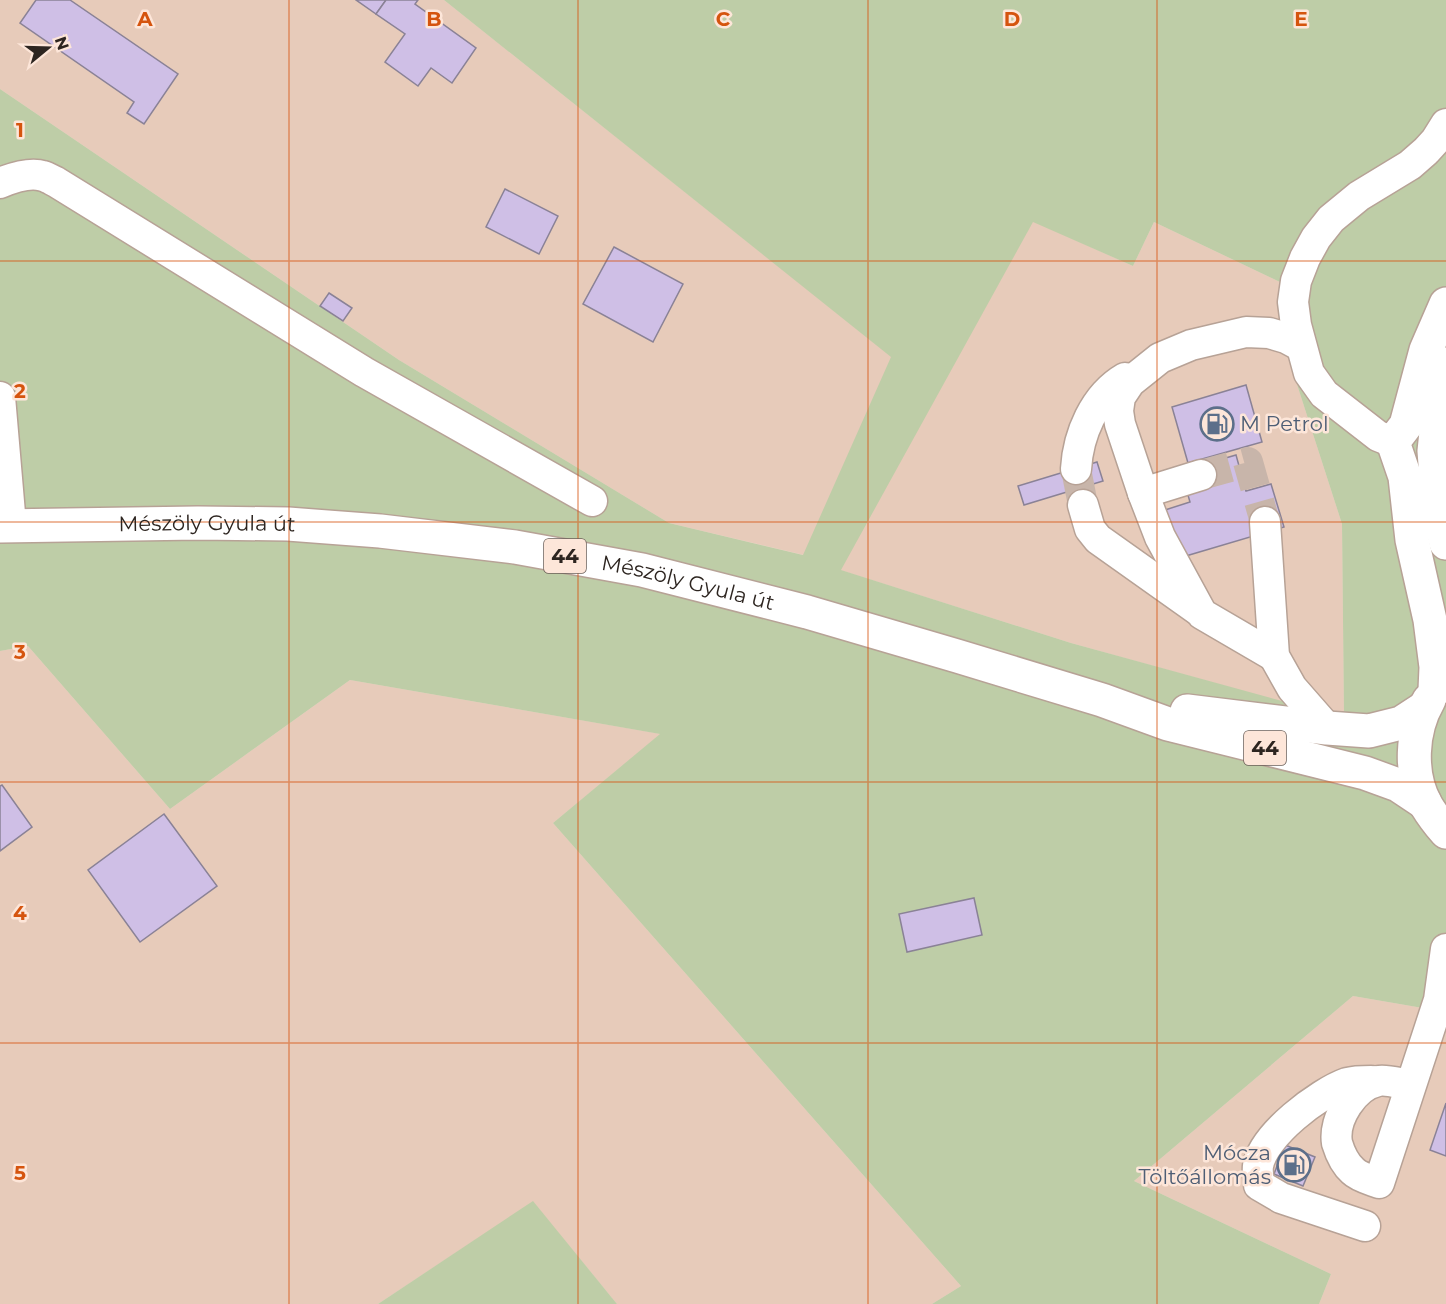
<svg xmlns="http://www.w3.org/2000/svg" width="1446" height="1304" font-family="Montserrat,sans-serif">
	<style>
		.built { fill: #e7cbba }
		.green { fill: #becda7; fill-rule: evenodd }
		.building { fill: #cfbfe6; stroke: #8a8296; stroke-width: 1.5 }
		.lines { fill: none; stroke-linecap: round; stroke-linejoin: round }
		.minor-tunnel { stroke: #c8b5aa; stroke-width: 30; stroke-dasharray: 30 15; stroke-linecap: butt }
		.minor-casing { stroke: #b7a296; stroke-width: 33 }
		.major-casing { stroke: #b7a296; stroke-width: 36 }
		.minor { stroke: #fff; stroke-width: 30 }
		.major { stroke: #fff; stroke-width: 33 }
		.grid { fill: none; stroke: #d5540e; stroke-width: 1.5; stroke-opacity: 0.55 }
		.labels { text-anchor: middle; stroke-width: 5; stroke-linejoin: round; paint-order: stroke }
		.shield { fill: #fde6d9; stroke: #6b5f58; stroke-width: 1.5 }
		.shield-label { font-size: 20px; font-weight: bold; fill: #2d2520 }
		.service-label { font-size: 21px; fill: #4e5e75; stroke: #fde6d9; text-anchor: start }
		.street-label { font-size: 21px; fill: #2d2520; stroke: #fde6d9 }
		.grid-label { font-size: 20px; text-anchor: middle; font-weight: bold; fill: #d5540e; stroke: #fde6d9; stroke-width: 5; stroke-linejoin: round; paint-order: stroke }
	</style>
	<rect width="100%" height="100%" fill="#efd9cc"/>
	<g class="built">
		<polygon points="0,0 444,0 892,357 804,555 669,523 399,360 0,89"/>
		<polygon points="1033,221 1133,266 1154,222 1282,283 1293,372 1342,524 1344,719 1071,643 840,570"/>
		<polygon points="28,646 170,809 350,680 661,734 553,823 961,1286 932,1304 617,1304 533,1202 378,1304 0,1304 0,651"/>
		<polygon points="1353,996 1446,1012 1446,1304 1319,1304 1331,1274 1134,1181"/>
	</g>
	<g class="green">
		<path d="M444,0h1002v1012l-93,-16 -219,185 197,93 -12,30h-387l29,-18 -408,-463 107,-89 -310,-54 -180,129 -142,-163 -28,5v-562l399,271 270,163 134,32 88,-198zM1033,222l100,44 21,-44 128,61 11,89 49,152 2,194 -273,-75 -230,-73z"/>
		<polygon points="533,1201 617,1304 378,1304"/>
	</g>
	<g class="building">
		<polygon points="36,0 70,0 178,74 144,124 127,113 134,102 20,23"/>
		<polygon points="356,0 386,0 376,14"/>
		<polygon points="386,0 418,0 415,4 476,48 452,83 431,68 418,86 385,62 405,34 376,14"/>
		<polygon points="505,189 558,216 539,254 486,227"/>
		<polygon points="614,247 683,284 653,342 583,304"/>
		<polygon points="329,293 352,308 343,321 320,306"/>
		<polygon points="1246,385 1262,442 1188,463 1172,407"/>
		<polygon points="1236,455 1246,491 1271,484 1284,527 1179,558 1165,510 1190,502 1181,471"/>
		<polygon points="1097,462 1103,481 1024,505 1018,486"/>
		<polygon points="2,785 32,827 0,851 0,786"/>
		<polygon points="164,814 217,886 140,942 88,870"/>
		<polygon points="974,898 982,935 907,952 899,914"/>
		<polygon points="1446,1103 1446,1156 1430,1150"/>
		<polygon points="1285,1145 1315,1157 1303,1186 1274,1174"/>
	</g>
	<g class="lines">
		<g class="minor-tunnel">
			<polyline points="1076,469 1083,505"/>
			<polyline points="1201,475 1248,462 1265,522"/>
		</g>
		<defs>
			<g id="minor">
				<path d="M0,183c12,-5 30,-11 43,-7 4,1 9,4 13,6l308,190 228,129"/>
				<polyline points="0,397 11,525"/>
				<polyline points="1393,442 1378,436 1324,394 1309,373 1296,325 1293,302 1296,281 1305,258 1316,238 1331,219 1359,196 1410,165 1426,151 1436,140 1446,124"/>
				<path d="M1076,469c2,-34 18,-73 49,-91"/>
				<polyline points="1143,493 1201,475"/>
				<polyline points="1083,505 1090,529 1098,539 1198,610"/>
				<polyline points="1265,522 1274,656 1292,688 1327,728"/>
				<polyline points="1274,656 1202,614 1160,537 1143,493 1120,424 1118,411 1120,397 1130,382 1160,358 1191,345 1246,332 1269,333 1286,338 1301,346"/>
				<path d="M1411,1085c-10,-1 -24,-6 -33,-4 -24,5 -45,38 -41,62 3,10 8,21 16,28 6,6 18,9 26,12l60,-183 7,-51"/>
				<path d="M1365,1226l-84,-28 -22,-13c0,-6 -2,-13 -1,-19 5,-31 61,-73 89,-83 8,-2 16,-2 24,-2"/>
			</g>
			<g id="major">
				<polyline points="1446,364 1441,385 1434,451 1439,515 1446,543"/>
				<path id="s1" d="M0,526l198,-3 90,1 92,7 135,16 127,23 165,42 150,44 145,44 66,24 197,49 33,12 27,18"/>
				<polyline points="1435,690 1436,667 1430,620 1412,540 1405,477 1393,442 1406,425 1426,350 1446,304"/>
				<path d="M1429,700c-18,31 -20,74 -3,105 6,10 13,19 20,27"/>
				<polyline points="1187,711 1327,728 1369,731 1401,723 1424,708"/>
			</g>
		</defs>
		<use href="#minor" class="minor-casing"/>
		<use href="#major" class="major-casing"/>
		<use href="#minor" class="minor"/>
		<use href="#major" class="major"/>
	</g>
	<path class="grid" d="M289,0v1304M578,0v1304M868,0v1304M1157,0v1304M0,261h1446M0,522h1446M0,782h1446M0,1043h1446"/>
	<defs>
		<symbol id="fuel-ring" viewBox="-11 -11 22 22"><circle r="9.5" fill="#fde6d9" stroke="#5c6f8a" stroke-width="1.5"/><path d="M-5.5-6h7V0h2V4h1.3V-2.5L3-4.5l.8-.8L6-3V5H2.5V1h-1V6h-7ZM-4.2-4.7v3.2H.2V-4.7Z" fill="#5c6f8a"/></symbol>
	</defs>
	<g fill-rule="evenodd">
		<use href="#fuel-ring" x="1198" y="405" width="38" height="38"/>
		<use href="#fuel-ring" x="1275" y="1146" width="38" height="38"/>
	</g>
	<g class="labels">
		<g class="shield">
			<rect x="544" y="539" width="42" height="34" rx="4.5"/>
			<rect x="1244" y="731" width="42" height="34" rx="4.5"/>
		</g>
		<g class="shield-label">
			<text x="565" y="563">44</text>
			<text x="1265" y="755">44</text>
		</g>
		<g class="service-label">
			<text x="1240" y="431">M Petrol</text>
			<text x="1271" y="1160" text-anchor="end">Mócza<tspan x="1271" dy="24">Töltőállomás</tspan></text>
		</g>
		<g class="street-label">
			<text dy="7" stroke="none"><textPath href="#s1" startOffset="207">Mészöly Gyula út</textPath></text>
			<text dy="7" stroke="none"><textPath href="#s1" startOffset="693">Mészöly Gyula út</textPath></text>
		</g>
	</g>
	<g class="grid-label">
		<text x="145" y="26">A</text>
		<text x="434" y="26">B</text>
		<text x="723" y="26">C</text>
		<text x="1012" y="26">D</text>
		<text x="1301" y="26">E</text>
		<text x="20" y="137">1</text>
		<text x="20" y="398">2</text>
		<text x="20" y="659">3</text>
		<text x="20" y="920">4</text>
		<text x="20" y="1180">5</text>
	</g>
	<g transform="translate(48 48) rotate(71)" stroke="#fde6d9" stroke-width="4.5" paint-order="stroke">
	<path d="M0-4.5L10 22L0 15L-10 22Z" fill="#2d2520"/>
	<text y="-9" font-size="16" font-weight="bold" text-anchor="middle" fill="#2d2520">N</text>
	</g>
</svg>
